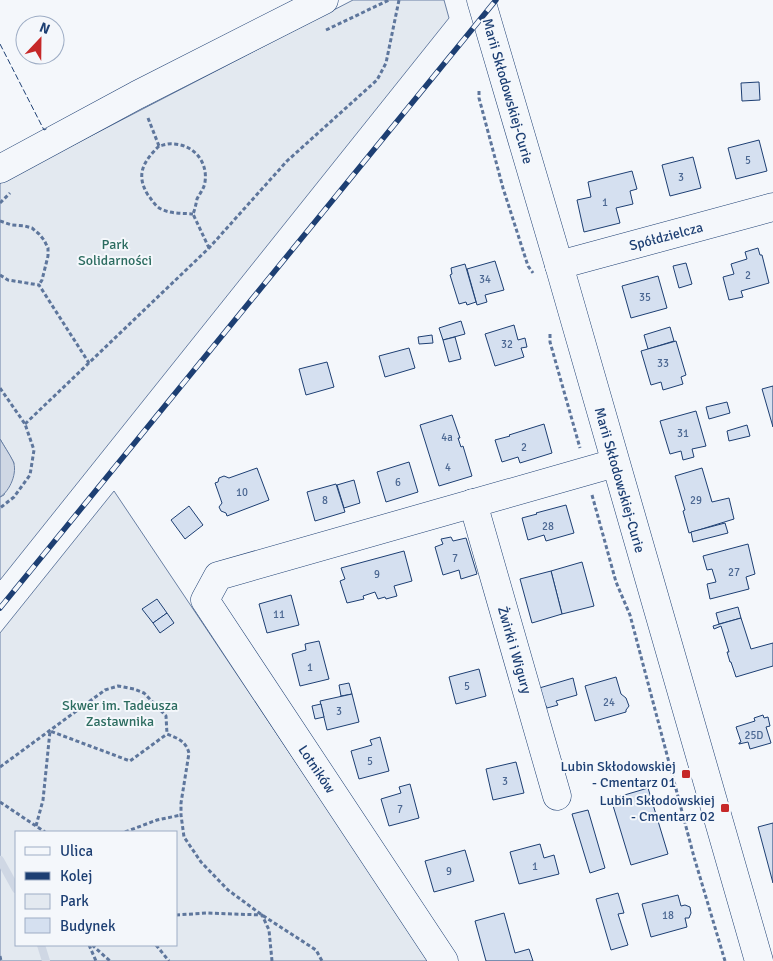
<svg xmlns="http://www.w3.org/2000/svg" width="773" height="961" font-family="Signika,sans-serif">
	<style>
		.green { fill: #e3e9f0; stroke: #687fa3; fill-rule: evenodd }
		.water { fill: #cfd7e4; stroke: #687fa3 }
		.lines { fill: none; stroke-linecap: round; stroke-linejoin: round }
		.stream { stroke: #cfd7e4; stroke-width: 8 }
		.building { fill: #d5e0f0; stroke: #1d3f73 }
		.minor-casing { stroke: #1d3f73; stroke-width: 29 }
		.path { stroke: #5e769c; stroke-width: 3; stroke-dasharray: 4 2.5; stroke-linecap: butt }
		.minor { stroke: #f4f7fb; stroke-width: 28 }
		.rail-casing { stroke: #1d3f73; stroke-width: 5.5 }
		.rail { stroke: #f4f7fb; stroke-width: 4; stroke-dasharray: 11; stroke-linecap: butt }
		.fence { stroke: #1d3f73; stroke-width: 1; stroke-dasharray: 6 2.5; stroke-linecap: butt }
		.poi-dot { fill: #c62828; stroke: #f4f7fb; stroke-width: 2 }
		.labels { text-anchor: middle; stroke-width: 4; stroke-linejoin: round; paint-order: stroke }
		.number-label { font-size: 11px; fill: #4b6792 }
		.street-label { font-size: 14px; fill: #1d3f73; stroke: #f4f7fb }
		.park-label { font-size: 14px; fill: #2c6c60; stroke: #f4f7fb }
		.poi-label { font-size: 14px; fill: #1d3f73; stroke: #f4f7fb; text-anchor: end }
	</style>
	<rect width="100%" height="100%" fill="#f4f7fb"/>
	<g class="green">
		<polygon points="353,0 444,0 449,18 0,580 0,497 4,495 14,463 0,439 0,183"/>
		<path d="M114,491l315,470h-429v-328zM16,832h160v113h-160z"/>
	</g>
	<path class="water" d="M0,439c4,7 9,14 13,22 5,11 -3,30 -13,36z"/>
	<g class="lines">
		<g class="stream">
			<polyline points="0,860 16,889"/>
			<polyline points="41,945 46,961"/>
		</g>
	</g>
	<g class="building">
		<polygon points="759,82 760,100 742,101 741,83"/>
		<polygon points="759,140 767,171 736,179 728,148"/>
		<polygon points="693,157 701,188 670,196 662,165"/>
		<polygon points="632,171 637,189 630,191 633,204 616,208 620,223 584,232 577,200 591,197 588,182"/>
		<polygon points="758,248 760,255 762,255 769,283 741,291 743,297 729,300 723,277 734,274 731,264 747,259 745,252"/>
		<polygon points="495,261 504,290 485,295 487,302 477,305 467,269"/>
		<polygon points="686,263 692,284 679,288 673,266"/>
		<polygon points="465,264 476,302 467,305 466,302 459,304 450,275 452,274 451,268"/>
		<polygon points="658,276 667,308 631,318 622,286"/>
		<polygon points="461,321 465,334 443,340 439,328"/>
		<polygon points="514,325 518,340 525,338 527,347 521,348 524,357 495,366 485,334"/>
		<polygon points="670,327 674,341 648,349 644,335"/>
		<polygon points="432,335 433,343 419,344 418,337"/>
		<polygon points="455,337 461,359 449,362 443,340"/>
		<polygon points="676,341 686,375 681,377 683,384 663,390 661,382 651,385 641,351"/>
		<polygon points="409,348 415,368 385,377 379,356"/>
		<polygon points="327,362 334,387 306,395 299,369"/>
		<polygon points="773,386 773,427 762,389"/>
		<polygon points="727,402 730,413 709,419 706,407"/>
		<polygon points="696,411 706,446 692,449 694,457 683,460 681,451 670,454 660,421"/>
		<polygon points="452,415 460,438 458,438 461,447 463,446 472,476 439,486 420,425"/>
		<polygon points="544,424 552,453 520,463 518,457 502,462 495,440 510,436 509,435"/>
		<polygon points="747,425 750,436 729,441 727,431"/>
		<polygon points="409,462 418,492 386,502 377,472"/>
		<polygon points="257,468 269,500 227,516 226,513 221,511 219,507 222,503 215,483 218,482 219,478 224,476 229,478"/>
		<polygon points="702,468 712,502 729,498 734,519 689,533 683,511 685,510 675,476"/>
		<polygon points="354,480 360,503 344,508 337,485"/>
		<polygon points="336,484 345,512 315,521 307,492"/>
		<polygon points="566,505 574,533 546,541 544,535 528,540 522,518 537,514 536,513"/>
		<polygon points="189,506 203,525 185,539 171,520"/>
		<polygon points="725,523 728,533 693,542 691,532"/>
		<polygon points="451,537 453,541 466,538 477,574 461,579 459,570 443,575 435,547 443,544 441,539"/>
		<polygon points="748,544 755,574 746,577 749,589 710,599 707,584 716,582 712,569 707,570 703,556"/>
		<polygon points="404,551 412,581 394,586 397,596 386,599 385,597 378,599 375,592 363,596 364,599 347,603 340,581 345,579 341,568"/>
		<polygon points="582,562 594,606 562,614 551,571"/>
		<polygon points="551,571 562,614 532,623 520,579"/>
		<polygon points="291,595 299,625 267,633 259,604"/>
		<polygon points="157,599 167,613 153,623 142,609"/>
		<polygon points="738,607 741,618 719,624 716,613"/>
		<polygon points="167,613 174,623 160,633 153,623"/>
		<polygon points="741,618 751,649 773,643 773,666 736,677 731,662 730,662 727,652 729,652 721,626 714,629 713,626"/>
		<polygon points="319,641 329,679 300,686 292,654 306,650 305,644"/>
		<polygon points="479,669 486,696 456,704 449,677"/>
		<polygon points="616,677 621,694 626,698 629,706 626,710 626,712 595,721 585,686"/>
		<polygon points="573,678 577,695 556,701 558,705 547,708 545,704 540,705 536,689"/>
		<polygon points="349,683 352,694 341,696 339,685"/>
		<polygon points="352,694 359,722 327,730 320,701"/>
		<polygon points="321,704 324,717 315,719 312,706"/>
		<polygon points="763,715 764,718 768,717 770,726 766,727 771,743 750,749 748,742 739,744 739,743 741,742 736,727 755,721 754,718"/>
		<polygon points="380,737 389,771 359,779 351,751 372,745 370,740"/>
		<polygon points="516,762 524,793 493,800 486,769"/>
		<polygon points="410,784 419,818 389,826 381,799 401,793 399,787"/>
		<polygon points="648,788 668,854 631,865 611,799"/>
		<polygon points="588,810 605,868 590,873 572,814"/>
		<polygon points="773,823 773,883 758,827"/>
		<polygon points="540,844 544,858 554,855 559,874 519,884 510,852"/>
		<polygon points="465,850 474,881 434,892 425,861"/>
		<polygon points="618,893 624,913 618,914 628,945 611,950 596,899"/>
		<polygon points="678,895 681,906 685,905 690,907 691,913 689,918 685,918 687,927 651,937 642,904"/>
		<polygon points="504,913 515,953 529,949 533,961 486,961 475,921"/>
	</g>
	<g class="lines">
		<defs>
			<g id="minor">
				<polyline points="481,0 559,265 759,961"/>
				<polyline points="0,169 137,95 324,0"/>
				<polyline points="559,265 773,207"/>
				<polyline points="473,503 557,796"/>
				<polyline points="444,961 205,600 218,576 615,463"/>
			</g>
		</defs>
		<use href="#minor" class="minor-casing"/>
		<g class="path">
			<polyline points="326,30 389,0"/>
			<polyline points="479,91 479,98 503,188 528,266 533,273"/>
			<path d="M148,118l11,28c5,-1 10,-3 15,-2 20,1 34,18 31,38 -1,7 -5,11 -8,17 -1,5 -2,10 -4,15l16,34"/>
			<path d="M159,146c-15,15 -24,28 -11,49 4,5 7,11 13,14 10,5 21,4 32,5"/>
			<polyline points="0,203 10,193"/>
			<polyline points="0,221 12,225 25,226 32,228 39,234 44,240 48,248 48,256 42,280 39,285"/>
			<polyline points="0,275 8,280 39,285 89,363"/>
			<polyline points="550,334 550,342 580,448"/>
			<polyline points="0,388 25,424 34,450 30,475 14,497 0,508"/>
			<polyline points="25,424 209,248 287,161 377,80 386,63 399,0"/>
			<polyline points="592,495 616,582 630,615 694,857 725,961"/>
			<path d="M0,767l105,-77 13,-4 16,3 10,4 22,23 1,18c10,4 19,7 22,19l-8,50v12l3,22 17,25 27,28 34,25 54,35 6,11"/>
			<polyline points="0,802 45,832"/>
			<polyline points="36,826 43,800 50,731 130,761 167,734"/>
			<polyline points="125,832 157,820 181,815"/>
			<polyline points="176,915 207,913 262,915 269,930 272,961"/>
			<polyline points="89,945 96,961"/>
			<polyline points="92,945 110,961"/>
			<polyline points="156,945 169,961"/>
			<polyline points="0,956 1,961"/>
		</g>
		<use href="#minor" class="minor"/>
		<defs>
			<polyline id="rail" points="0,608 496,0"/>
		</defs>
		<use href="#rail" class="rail-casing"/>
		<use href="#rail" class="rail"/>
		<polyline class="fence" points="0,44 44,130 48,128"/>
	</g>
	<g class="poi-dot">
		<rect x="681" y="769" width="10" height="10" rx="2.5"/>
		<rect x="720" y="803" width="10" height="10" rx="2.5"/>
	</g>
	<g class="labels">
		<g class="number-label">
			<text x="748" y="164">5</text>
			<text x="681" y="181">3</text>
			<text x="605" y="206">1</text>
			<text x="748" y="279">2</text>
			<text x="485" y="283">34</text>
			<text x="645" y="301">35</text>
			<text x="507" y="348">32</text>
			<text x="663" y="367">33</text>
			<text x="683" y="437">31</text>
			<text x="447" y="441">4a</text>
			<text x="524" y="451">2</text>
			<text x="448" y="471">4</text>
			<text x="398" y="486">6</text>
			<text x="242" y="496">10</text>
			<text x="325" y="504">8</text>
			<text x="696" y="504">29</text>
			<text x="548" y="530">28</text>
			<text x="455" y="562">7</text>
			<text x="734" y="576">27</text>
			<text x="377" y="578">9</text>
			<text x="279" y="618">11</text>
			<text x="310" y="671">1</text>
			<text x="467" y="690">5</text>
			<text x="609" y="706">24</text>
			<text x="339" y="715">3</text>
			<text x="754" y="739">25D</text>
			<text x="370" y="765">5</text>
			<text x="505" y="785">3</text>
			<text x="400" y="813">7</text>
			<text x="535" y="870">1</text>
			<text x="449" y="875">9</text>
			<text x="668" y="919">18</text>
		</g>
		<g class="street-label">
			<text transform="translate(508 91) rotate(74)" y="5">Marii Skłodowskiej-Curie</text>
			<text transform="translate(666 236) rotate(-15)" y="5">Spółdzielcza</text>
			<text transform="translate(620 480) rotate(74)" y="5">Marii Skłodowskiej-Curie</text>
			<text transform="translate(515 650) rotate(74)" y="5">Żwirki i Wigury</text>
			<text transform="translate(317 769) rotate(56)" y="5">Lotników</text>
		</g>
		<g class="park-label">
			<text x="115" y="249">Park<tspan x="115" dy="16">Solidarności</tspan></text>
			<text x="120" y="710">Skwer im. Tadeusza<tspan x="120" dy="16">Zastawnika</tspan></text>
		</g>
		<g class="poi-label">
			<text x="676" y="771">Lubin Skłodowskiej<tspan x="676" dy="16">- Cmentarz 01</tspan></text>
			<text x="715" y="805">Lubin Skłodowskiej<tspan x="715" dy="16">- Cmentarz 02</tspan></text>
		</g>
	</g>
	<rect x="15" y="831" width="162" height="115" fill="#f4f7fb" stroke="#9eadc5"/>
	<rect x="25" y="847" width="25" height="8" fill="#f4f7fb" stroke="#9eadc5"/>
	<text x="60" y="856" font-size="15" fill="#1d3f73">Ulica</text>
	<rect x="25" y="872" width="25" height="8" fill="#1d3f73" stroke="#9eadc5"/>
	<text x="60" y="881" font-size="15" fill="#1d3f73">Kolej</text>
	<rect x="25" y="894" width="25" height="15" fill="#e3e9f0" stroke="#9eadc5"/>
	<text x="60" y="906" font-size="15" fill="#1d3f73">Park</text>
	<rect x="25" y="918" width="25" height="15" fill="#d5e0f0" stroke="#9eadc5"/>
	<text x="60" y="931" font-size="15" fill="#1d3f73">Budynek</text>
	<g transform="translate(40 40) rotate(22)"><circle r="24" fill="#f4f7fb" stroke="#9eadc5"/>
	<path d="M0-4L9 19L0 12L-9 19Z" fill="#c62828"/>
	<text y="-8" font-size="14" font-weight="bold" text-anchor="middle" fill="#1d3f73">N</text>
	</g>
</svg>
